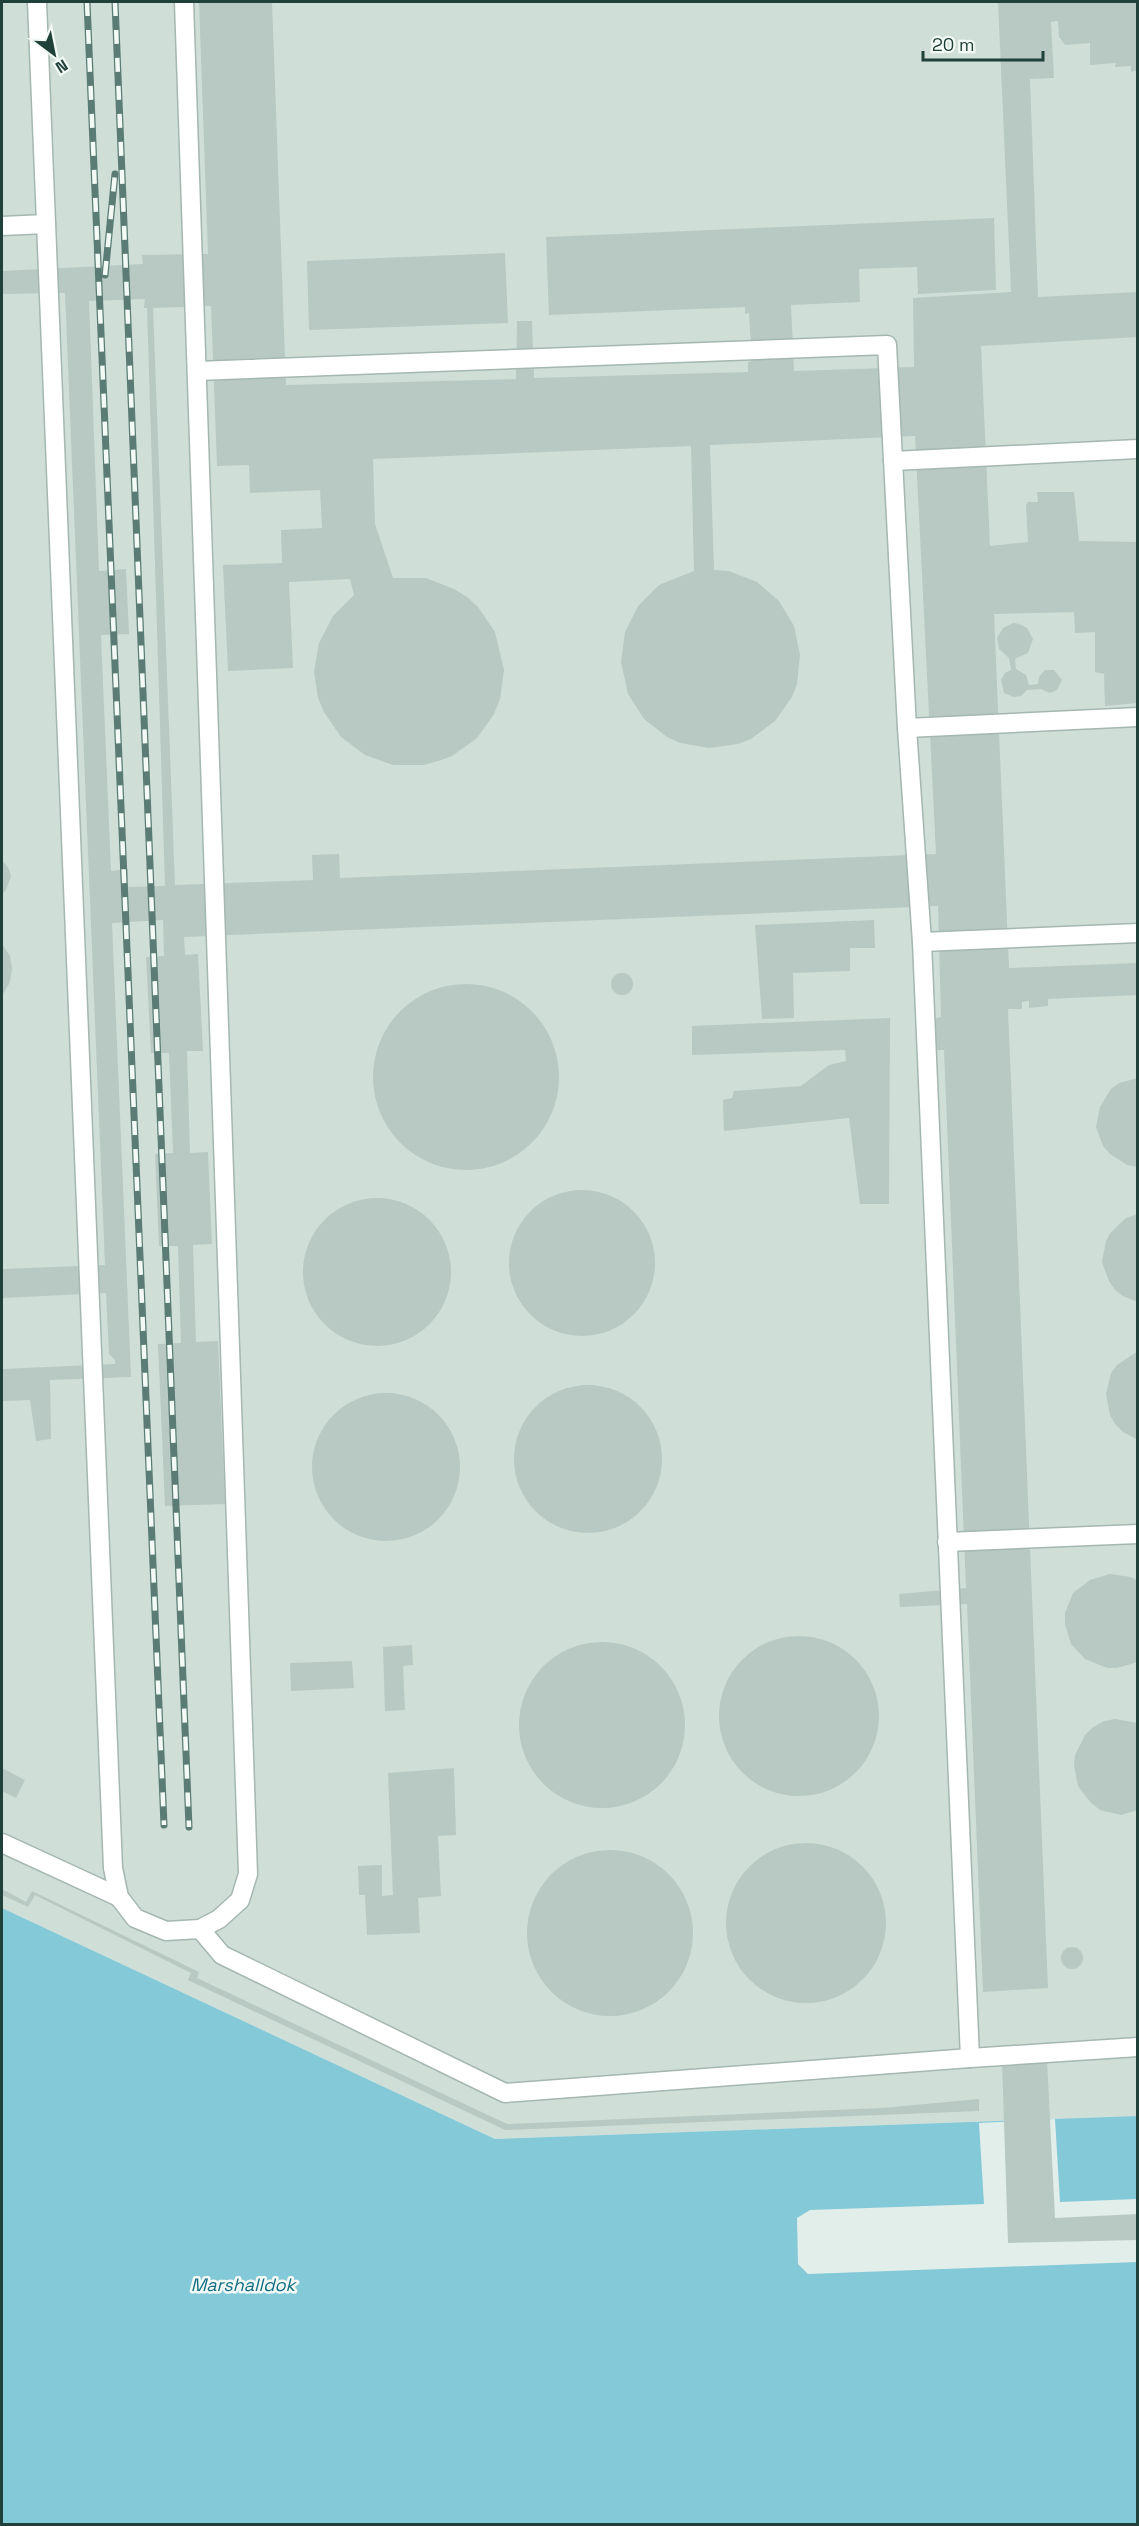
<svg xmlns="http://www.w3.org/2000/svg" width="1139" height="2526" font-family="'Space Grotesk',sans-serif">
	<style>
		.built { fill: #d0ded8 }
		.water { fill: #84c9d8 }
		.pier { fill: #e2eee9 }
		.building { fill: #b7c9c2; fill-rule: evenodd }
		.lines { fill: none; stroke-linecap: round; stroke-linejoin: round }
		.lane-casing { stroke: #a4b7b1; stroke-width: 21 }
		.lane { stroke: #fff; stroke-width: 18 }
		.rail-casing { stroke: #5a7c74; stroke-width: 7 }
		.rail { stroke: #f3faf6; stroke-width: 4.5; stroke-dasharray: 14; stroke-linecap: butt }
		.labels { text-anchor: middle; stroke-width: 5; stroke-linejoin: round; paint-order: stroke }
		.water-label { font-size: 18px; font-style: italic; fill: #136e84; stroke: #f3faf6 }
	</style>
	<rect width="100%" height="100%" fill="#e2eee9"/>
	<polygon class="built" points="2,2 1137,2 1137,2116 495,2139 2,1908"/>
	<polygon class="water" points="2,1908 495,2139 1137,2116 1137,2524 2,2524"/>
	<polygon class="pier" points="1055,2119 1060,2202 1137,2199 1137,2262 808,2274 798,2264 797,2218 810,2210 984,2204 979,2123"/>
	<g class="building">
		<path d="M199,2h73l14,383 230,-6 1,-58h15l2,57 214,-6v-10l4,-1 -3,-48 -4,1v-7l-196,8 -3,-78 448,-19 2,72 -78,4 -1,-27 -58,2 1,33 -69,3 3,66 120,-4 -1,-69 98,-6 -13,-290h140v68l-7,2v-6l-16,1 1,-4 -26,2v-22l-25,2 -6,-8 -1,-16 -7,1 3,56 -24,1 8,218 100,-5v45l-157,9 9,200 38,-4 -2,-37 2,-3h10l-1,-10h37l5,49 59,1v161l-33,3 -1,-32 -9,-2v-40l-20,1 -1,-21 -80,2 15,354 129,-5v32l-90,4v7l-19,2v-7l-7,1v7h-14l40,979 -65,4 -16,-388 -67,3 -1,-13 67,-6 -22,-538h-10l-1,-31 8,-2 -3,-111 -754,31 1,18 13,-1 5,97h-16l3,102 18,-1 4,92 -19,1 3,97 22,-1 7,163 -60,2 -7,-162 23,-1 -3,-97h-19l-4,-92 18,-1 -4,-100h-18l-5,-96 18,-1 -1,-36 -51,3 19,454 -81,3 1,59 -15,2 -6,-41 -28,1v-32l113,-5v-4l-6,-6 -3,-61 -104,5v-29l103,-4 -40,-972 -63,1v-23l141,-7 -1,-9 66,-1zM145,299l-1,9h3l18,578 -37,1v-18l-17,2 -10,-236 28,-1 -3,-65 -27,2 -10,-270zM211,306l6,160 32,-1 1,28 70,-3 2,38 -41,2 1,33 -59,2 5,106 65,-3 -4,-86 61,-3 4,16 -21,21 -14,27 -5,29 4,26 6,14 17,25 24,18 28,10h31l14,-4 14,-5 25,-18 17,-24 6,-15 4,-29 -9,-38 -17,-25 -11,-10 -13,-8 -28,-11h-33l-18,-54 -2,-65 318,-13 3,125 -35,14 -21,21 -13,26 -4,30 7,32 16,25 23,18 13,6 29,5 29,-4 13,-5 24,-18 17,-24 5,-13 3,-29 -6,-29 -15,-25 -22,-19 -28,-11 -15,-1 -4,-125 205,-9 21,418 -596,24 -1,-24 -27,1 1,25 -138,5 -22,-577z"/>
		<polygon points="505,253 508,323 309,330 307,261"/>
		<polygon points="1013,623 1019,624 1027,628 1033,639 1028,653 1015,659 1016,669 1026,675 1029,685 1038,684 1039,677 1045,670 1054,670 1062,680 1057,690 1050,693 1041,689 1027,690 1021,696 1014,697 1004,693 1001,680 1005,673 1011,670 1009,658 999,649 997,638 1003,628"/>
		<polygon points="2,860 9,869 11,877 6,890 2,894"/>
		<polygon points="874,920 875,948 850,948 850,971 793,973 794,1018 762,1019 755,925"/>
		<polygon points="2,944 10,956 12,969 10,982 2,996"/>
		<circle cx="622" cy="984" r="11"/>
		<circle cx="466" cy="1077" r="93"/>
		<polygon points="890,1018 889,1204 860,1204 849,1118 724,1131 723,1100 732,1098 734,1091 801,1086 829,1065 846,1061 845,1050 692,1055 692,1026"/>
		<polygon points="1138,1078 1138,1167 1127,1165 1110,1154 1103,1146 1096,1127 1100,1107 1111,1089 1119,1083"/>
		<circle cx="582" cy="1263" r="73"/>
		<circle cx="377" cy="1272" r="74"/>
		<polygon points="1138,1214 1138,1302 1123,1296 1115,1290 1109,1281 1102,1262 1106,1241 1111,1232 1126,1218"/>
		<polygon points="1138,1351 1138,1440 1123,1432 1115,1424 1110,1415 1106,1394 1111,1373 1117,1365"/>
		<circle cx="588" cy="1459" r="74"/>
		<circle cx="386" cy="1467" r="74"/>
		<polygon points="1110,1574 1131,1577 1138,1581 1138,1662 1117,1668 1107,1668 1085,1659 1071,1644 1065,1624 1065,1613 1073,1593 1090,1580"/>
		<circle cx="799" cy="1716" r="80"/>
		<circle cx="602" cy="1725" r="83"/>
		<polygon points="412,1645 413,1665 403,1666 405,1710 385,1711 383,1647"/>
		<polygon points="352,1661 354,1688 291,1691 290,1663"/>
		<polygon points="1115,1719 1138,1723 1138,1810 1121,1815 1100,1810 1091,1803 1078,1786 1074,1765 1075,1755 1085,1735 1092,1728 1104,1721"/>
		<polygon points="2,1768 25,1780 16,1798 2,1791"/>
		<polygon points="454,1768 456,1835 438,1836 441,1896 418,1898 420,1933 367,1935 365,1895 359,1895 358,1866 382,1865 382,1896 393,1895 388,1773"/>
		<circle cx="806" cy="1923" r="80"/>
		<circle cx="610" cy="1933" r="83"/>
		<polygon points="2,1889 26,1902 32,1891 199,1972 197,1978 507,2124 882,2108 979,2099 979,2111 505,2130 188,1980 191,1973 35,1895 28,1907 2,1895"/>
		<circle cx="1072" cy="1958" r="11"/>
		<polygon points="1047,2060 1055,2218 1138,2214 1138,2240 1008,2243 1002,2062"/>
	</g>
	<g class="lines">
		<defs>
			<g id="lane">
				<polyline points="37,2 113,1868 119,1897 135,1918 166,1931 200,1929 219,1919 240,1900 248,1874 184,2"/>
				<polyline points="2,226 46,224"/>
				<polyline points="197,371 887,345 907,728 922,942 970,2058 505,2093 222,1955 200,1929"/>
				<polyline points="893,461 1138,449"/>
				<polyline points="907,728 1138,717"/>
				<polyline points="922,942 1138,933"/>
				<polyline points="947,1542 1138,1534"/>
				<polyline points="2,1843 119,1897"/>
				<polyline points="970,2058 1138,2047"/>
			</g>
		</defs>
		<use href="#lane" class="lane-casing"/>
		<use href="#lane" class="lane"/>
		<defs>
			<g id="rail">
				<polyline points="87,2 164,1825"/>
				<polyline points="115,2 189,1827"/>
				<polyline points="105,275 115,174"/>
			</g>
		</defs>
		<use href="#rail" class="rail-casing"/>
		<use href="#rail" class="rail"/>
	</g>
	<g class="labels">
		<g class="water-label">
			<text x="243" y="2291">Marshalldok</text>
		</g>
	</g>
	<rect width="1139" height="2526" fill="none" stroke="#204139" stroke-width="6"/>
	<g transform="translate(54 54) rotate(148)" stroke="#f3faf6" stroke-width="4.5" paint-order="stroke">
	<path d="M0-4.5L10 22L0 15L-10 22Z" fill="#204139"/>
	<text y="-9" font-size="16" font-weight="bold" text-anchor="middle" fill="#204139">N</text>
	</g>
	<path d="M923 51v9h120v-9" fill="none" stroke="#204139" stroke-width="3"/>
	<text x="932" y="51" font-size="18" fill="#204139" stroke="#f3faf6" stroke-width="4.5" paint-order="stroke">20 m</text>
</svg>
